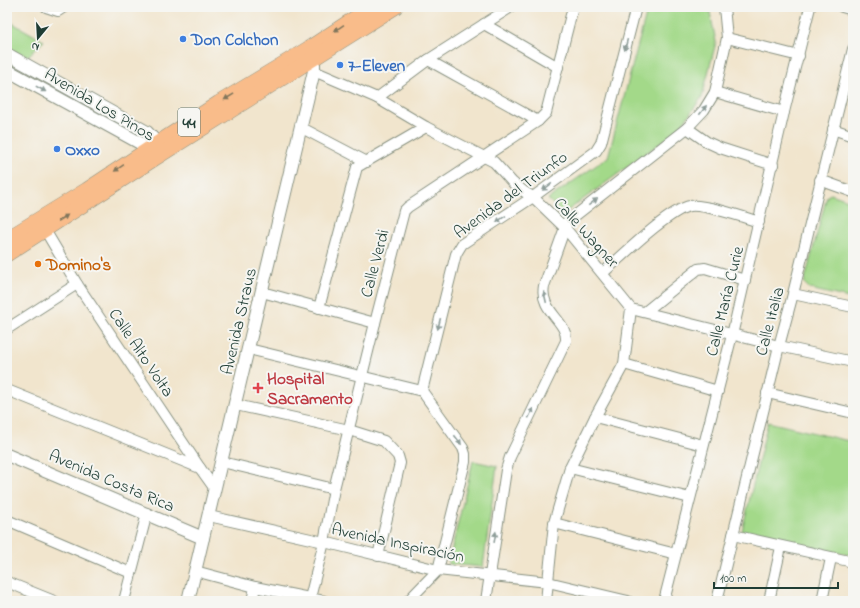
<svg xmlns="http://www.w3.org/2000/svg" width="860" height="608" font-family="'Indie Flower',sans-serif">
	<style>
		.green { fill: #a3d989; stroke: #618b5e }
		.lines { fill: none; stroke-linecap: round; stroke-linejoin: round }
		.minor-casing { stroke: #889180; stroke-width: 12 }
		.tertiary-casing { stroke: #889180; stroke-width: 14 }
		.primary-casing { stroke: #889180; stroke-width: 16 }
		.minor { stroke: #fff; stroke-width: 10 }
		.tertiary { stroke: #fff; stroke-width: 12 }
		.primary { stroke: #f9bc8a; stroke-width: 15 }
		.oneway { fill: #81765b }
		.oneway2 { fill: #8f9e9a }
		.shop-dot { fill: #3f7fe0; stroke: #f6f6f2; stroke-width: 1.5 }
		.food-dot { fill: #e8710a; stroke: #f6f6f2; stroke-width: 1.5 }
		.health-dot { fill: #e0444e; stroke: #f6f6f2; stroke-width: 1.5 }
		.labels { text-anchor: middle; stroke-width: 4; stroke-linejoin: round; paint-order: stroke }
		.shield { fill: #f6f6f2; stroke: #60746d; stroke-width: 1 }
		.shield-label { font-size: 16px; font-weight: bold; fill: #1f3d34 }
		.shop-label { font-size: 17px; font-weight: bold; fill: #366cbe; stroke: #f6f6f2; text-anchor: start }
		.street-label { font-size: 17px; fill: #1f3d34; stroke: #f6f6f2 }
		.food-label { font-size: 17px; font-weight: bold; fill: #c56008; stroke: #f6f6f2; text-anchor: start }
		.health-label { font-size: 17px; font-weight: bold; fill: #be3a42; stroke: #f6f6f2; text-anchor: start }
	</style>
	<rect width="100%" height="100%" fill="#f6f6f2"/>
	<filter id="ink" filterUnits="userSpaceOnUse"><feTurbulence type="fractalNoise" baseFrequency=".025" numOctaves="2"/><feDisplacementMap in="SourceGraphic" scale="8" xChannelSelector="R" yChannelSelector="G"/><feConvolveMatrix kernelMatrix="1 2 1 2 8 2 1 2 1" color-interpolation-filters="sRGB"/></filter>
	<filter id="wash" filterUnits="userSpaceOnUse"><feTurbulence type="fractalNoise" baseFrequency=".012" numOctaves="4" result="noise"/><feDisplacementMap in="SourceGraphic" scale="16" xChannelSelector="R" yChannelSelector="G"/><feGaussianBlur stdDeviation="0.9" result="paint"/><feColorMatrix in="noise" values="0 0 0 0 0 0 0 0 0 0 0 0 0 0 0 0 0 1.4 0 .05"/><feComposite in="paint" operator="in"/></filter>
	<g filter="url(#wash)">
		<rect width="100%" height="100%" fill="#f1e5cd"/>
		<g class="green">
			<polygon points="648,7 709,7 716,42 702,97 678,130 563,214 548,199 608,157"/>
			<polygon points="7,20 44,41 26,58 7,47"/>
			<polygon points="831,194 853,202 853,299 810,289 804,283 827,196"/>
			<polygon points="768,422 853,442 853,556 742,531"/>
			<polygon points="473,461 497,466 483,567 448,564"/>
		</g>
	</g>
	<g filter="url(#ink)">
		<g class="lines">
			<defs>
				<g id="minor">
					<polyline points="46,7 58,11 64,7"/>
					<polyline points="842,7 853,10"/>
					<polyline points="484,24 558,67"/>
					<polyline points="727,38 799,56"/>
					<polyline points="428,60 538,121"/>
					<polyline points="314,71 377,98 426,127 494,162 513,183 523,191 533,197 565,228 631,309 779,346 853,362"/>
					<polyline points="715,92 784,112"/>
					<polyline points="377,98 428,60 511,7"/>
					<polyline points="302,128 367,162"/>
					<polyline points="687,128 707,142 720,148 773,165"/>
					<polyline points="833,129 853,136"/>
					<polyline points="820,180 853,192"/>
					<polyline points="45,230 77,284 200,468 215,489"/>
					<path d="M603,273c18,-16 67,-64 87,-67 15,-2 53,11 69,16"/>
					<polyline points="262,292 375,323"/>
					<polyline points="793,294 853,307"/>
					<polyline points="319,308 357,167 426,127"/>
					<polyline points="645,312 698,269 705,268 745,280"/>
					<polyline points="7,329 77,284"/>
					<polyline points="249,349 422,391"/>
					<polyline points="624,364 718,391"/>
					<polyline points="7,390 200,468"/>
					<polyline points="767,393 853,413"/>
					<polyline points="236,405 349,430 384,441 398,456 400,463 378,556"/>
					<polyline points="595,417 703,445"/>
					<polyline points="222,462 334,489"/>
					<polyline points="570,468 690,498"/>
					<polyline points="209,516 324,542 438,570 548,582 628,601"/>
					<polyline points="7,520 131,573"/>
					<polyline points="554,523 676,554"/>
					<polyline points="733,535 853,562"/>
					<polyline points="195,571 255,587 324,601"/>
					<polyline points="7,582 54,601"/>
					<polyline points="310,598 324,542 334,489 375,323 404,211 408,207 538,121 546,113 573,7"/>
					<polyline points="124,601 147,513"/>
					<polyline points="252,601 255,587"/>
					<polyline points="408,601 438,570 465,462 465,454 463,448 422,391 456,254 462,244 533,197 596,151 601,143 636,7"/>
					<path d="M486,601l20,-131 4,-13 56,-116c2,-20 -27,-30 -22,-55l23,-64 120,-94 17,-18 11,-18 12,-54 -3,-31"/>
					<polyline points="546,601 554,523 570,468 595,417 624,364 631,309"/>
					<polyline points="664,601 732,335 784,112 810,7"/>
					<polyline points="717,601 779,346 793,294 853,49"/>
					<polyline points="769,601 781,547"/>
					<polyline points="822,601 831,558"/>
				</g>
				<g id="tertiary">
					<polyline points="7,54 147,132 163,149"/>
					<polyline points="7,70 140,143 148,149 153,156"/>
					<polyline points="7,455 203,538"/>
					<polyline points="188,601 314,71 314,59 310,52"/>
				</g>
				<g id="primary">
					<polyline points="7,239 87,190 219,103 308,49 372,7"/>
					<polyline points="7,254 155,158 395,7"/>
				</g>
			</defs>
			<use href="#minor" class="minor-casing"/>
			<use href="#tertiary" class="tertiary-casing"/>
			<use href="#primary" class="primary-casing"/>
			<use href="#minor" class="minor"/>
			<use href="#tertiary" class="tertiary"/>
			<use href="#primary" class="primary"/>
		</g>
		<defs><path id="oneway-solid" d="M-6-.8H1V-3.2L6.5 0L1 3.2V.8H-6Z"/></defs>
		<g class="oneway">
			<use href="#oneway-solid" transform="translate(339 28) rotate(146)"/>
			<use href="#oneway-solid" transform="translate(229 97) rotate(149)"/>
			<use href="#oneway-solid" transform="translate(119 168) rotate(146)"/>
			<use href="#oneway-solid" transform="translate(63 218) rotate(-33)"/>
		</g>
		<g class="oneway2">
			<use href="#oneway-solid" transform="translate(626 45) rotate(104)"/>
			<use href="#oneway-solid" transform="translate(41 89) rotate(29)"/>
			<use href="#oneway-solid" transform="translate(703 110) rotate(-53)"/>
			<use href="#oneway-solid" transform="translate(547 187) rotate(144)"/>
			<use href="#oneway-solid" transform="translate(593 202) rotate(-38)"/>
			<use href="#oneway-solid" transform="translate(501 219) rotate(146)"/>
			<use href="#oneway-solid" transform="translate(545 297) rotate(-103)"/>
			<use href="#oneway-solid" transform="translate(439 324) rotate(104)"/>
			<use href="#oneway-solid" transform="translate(531 413) rotate(-64)"/>
			<use href="#oneway-solid" transform="translate(458 440) rotate(53)"/>
			<use href="#oneway-solid" transform="translate(495 537) rotate(-81)"/>
		</g>
	</g>
	<g class="shop-dot">
		<circle cx="183" cy="39" r="4"/>
		<circle cx="340" cy="65" r="4"/>
		<circle cx="57" cy="149" r="4"/>
	</g>
	<circle class="food-dot" cx="38" cy="264" r="4"/>
	<path class="health-dot" d="M256 382h4v4h4v4h-4v4h-4v-4h-4v-4h4z"/>
	<g class="labels">
		<rect class="shield" x="178" y="108" width="22" height="28" rx="3"/>
		<g class="shield-label">
			<text x="189" y="128">44</text>
		</g>
		<g class="shop-label">
			<text x="191" y="45">Don Colchon</text>
			<text x="348" y="71">7-Eleven</text>
			<text x="65" y="155">Oxxo</text>
		</g>
		<g class="street-label">
			<text transform="translate(100 104) rotate(31)" y="6">Avenida Los Pinos</text>
			<text transform="translate(510 194) rotate(-36)" y="6">Avenida del Triunfo</text>
			<text transform="translate(587 232) rotate(48)" y="6">Calle Wagner</text>
			<text transform="translate(374 263) rotate(-75)" y="6">Calle Verdi</text>
			<text transform="translate(724 301) rotate(-76)" y="6">Calle María Curie</text>
			<text transform="translate(238 321) rotate(-77)" y="6">Avenida Straus</text>
			<text transform="translate(769 321) rotate(-75)" y="6">Calle Italia</text>
			<text transform="translate(142 352) rotate(56)" y="6">Calle Alto Volta</text>
			<text transform="translate(112 480) rotate(23)" y="6">Avenida Costa Rica</text>
			<text transform="translate(398 542) rotate(12)" y="6">Avenida Inspiración</text>
		</g>
		<g class="food-label">
			<text x="46" y="270">Domino's</text>
		</g>
		<g class="health-label">
			<text x="267" y="384">Hospital<tspan x="267" dy="20">Sacramento</tspan></text>
		</g>
	</g>
	<rect width="860" height="608" fill="none" stroke="#f6f6f2" stroke-width="24"/>
	<g transform="translate(38 38) rotate(198)" stroke="#f6f6f2" stroke-width="3" paint-order="stroke">
	<path d="M0-3L7 15L0 10L-7 15Z" fill="#1f3d34"/>
	<text y="-6" font-size="11" font-weight="bold" text-anchor="middle" fill="#1f3d34">N</text>
	</g>
	<path d="M714 582v6h124v-6" fill="none" stroke="#1f3d34" stroke-width="2"/>
	<text x="720" y="582" font-size="12" fill="#1f3d34" stroke="#f6f6f2" stroke-width="3" paint-order="stroke">100 m</text>
</svg>
